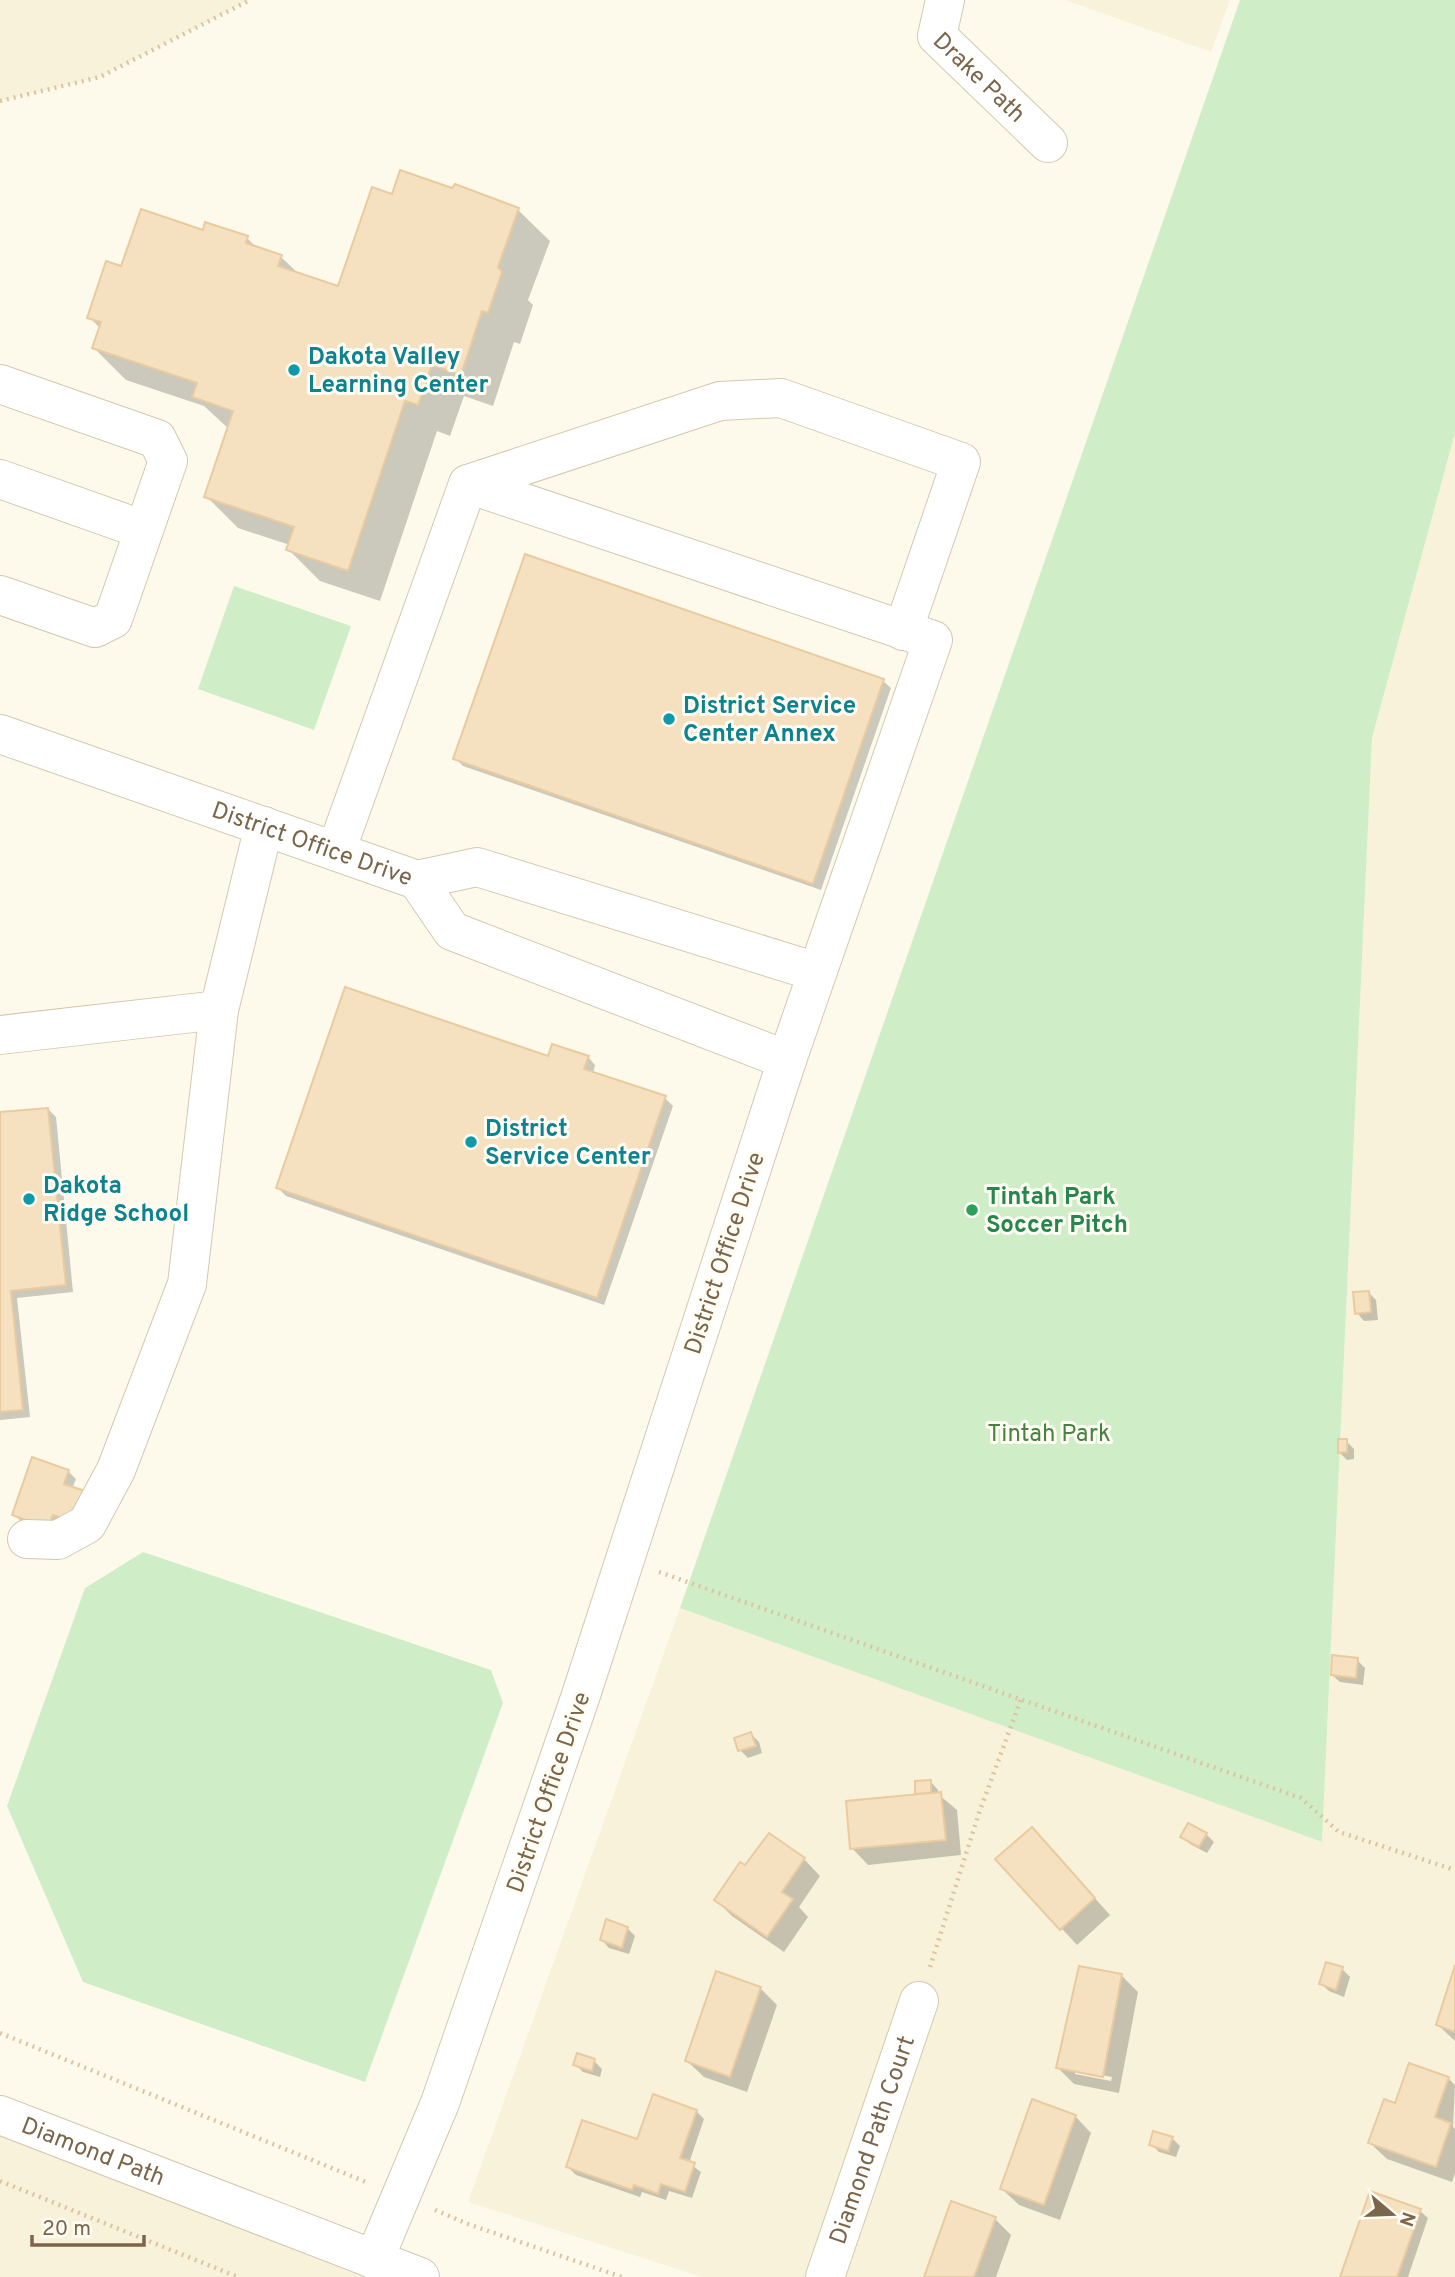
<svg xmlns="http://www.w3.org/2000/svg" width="1455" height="2277" font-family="Overpass,sans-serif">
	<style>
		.residential { fill: #f8f2db }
		.green { fill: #cfeec7 }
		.shadow { fill: #0003; fill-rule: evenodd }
		.building { fill: #f5e0c0; stroke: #e9cb9f; stroke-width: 2 }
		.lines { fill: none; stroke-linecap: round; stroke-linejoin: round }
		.minor-casing { stroke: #d4c8b1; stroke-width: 40 }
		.path { stroke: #dcc4a2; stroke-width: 4.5; stroke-dasharray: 2 5; stroke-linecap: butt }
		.minor { stroke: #fff; stroke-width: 38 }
		.culture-dot { fill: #0f9aa8; stroke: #fffdf3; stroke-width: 2.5 }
		.leisure-dot { fill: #2e9e5b; stroke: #fffdf3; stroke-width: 2.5 }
		.labels { text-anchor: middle; stroke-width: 6; stroke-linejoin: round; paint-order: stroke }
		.street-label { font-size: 24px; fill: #7c664b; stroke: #fffdf3 }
		.culture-label { font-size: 24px; font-weight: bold; fill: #0d838f; stroke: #fffdf3; text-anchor: start }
		.leisure-label { font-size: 24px; font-weight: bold; fill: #27864d; stroke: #fffdf3; text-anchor: start }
		.park-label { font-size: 24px; fill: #478242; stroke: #fffdf3 }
	</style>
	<rect width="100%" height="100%" fill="#fefaeb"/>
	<g class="residential">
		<polygon points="0,0 250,0 100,77 0,101"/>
		<polygon points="1065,0 1230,0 1211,52"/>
		<polygon points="1455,433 1455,2277 702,2277 468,2202 680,1608 1322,1842 1372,738"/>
		<polygon points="0,2126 391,2277 0,2277"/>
	</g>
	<g class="green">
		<polygon points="1240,0 1455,0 1455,433 1372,738 1322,1842 680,1608"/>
		<polygon points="234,586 351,626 314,730 198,689"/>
		<polygon points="143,1552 491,1670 503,1703 365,2082 83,1982 7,1806 85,1588"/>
	</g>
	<g class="shadow">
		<polygon points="393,196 518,210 550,241 528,300 533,305 520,344 514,342 493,406 464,396 450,436 437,431 380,601 320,581 288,549 290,545 238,528 206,496 229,429 204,406 126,380 94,348 101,329 89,317 122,268 204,232 247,238 258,249 281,257 301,276 339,289"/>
		<polygon points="883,681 891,688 821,890 463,766 456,759"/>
		<polygon points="588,1057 595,1065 593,1073 665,1098 673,1106 604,1305 286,1196 278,1188 549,1058"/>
		<polygon points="48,1109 56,1117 73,1292 17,1298 30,1417 0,1420 0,1114"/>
		<polygon points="1368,1292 1376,1300 1378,1320 1364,1321 1357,1313"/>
		<polygon points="1346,1441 1354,1449 1354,1459 1347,1460 1339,1452"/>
		<polygon points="68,1471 76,1479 72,1489 82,1529 22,1522 14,1515"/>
		<polygon points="1357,1660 1365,1668 1363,1685 1340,1682 1332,1675"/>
		<polygon points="751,1734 759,1742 762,1753 748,1758 740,1750"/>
		<polygon points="931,1782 938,1790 938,1794 957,1810 961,1855 868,1865 852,1848 919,1796 916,1793"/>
		<polygon points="1206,1834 1214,1842 1207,1853 1190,1844 1182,1837"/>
		<polygon points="1048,1846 1110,1915 1077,1945 998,1860"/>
		<polygon points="804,1859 820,1876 799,1907 808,1917 784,1952 732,1916 716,1900 746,1868"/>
		<polygon points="627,1928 635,1936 629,1954 609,1948 602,1940"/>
		<polygon points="1327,1964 1342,1969 1350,1977 1344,1997 1329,1991 1321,1984"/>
		<polygon points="1455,1975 1455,2041 1438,2025"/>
		<path d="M1122,1976l16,16 -19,101 -45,-9 -16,-16zM1075,2070l37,7 -1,4 -36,-7z"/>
		<polygon points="760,1988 777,2005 747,2092 704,2077 687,2061"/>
		<polygon points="594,2061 602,2069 600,2077 583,2072 575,2064"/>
		<polygon points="1410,2065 1449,2079 1455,2085 1453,2127 1455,2129 1455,2173 1452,2182 1387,2159 1370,2143 1396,2105"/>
		<polygon points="696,2111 704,2119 689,2163 701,2172 692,2198 669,2191 666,2200 642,2192 640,2197 576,2175 568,2167 638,2141"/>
		<polygon points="1075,2116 1091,2133 1060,2220 1019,2205 1002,2189"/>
		<polygon points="1172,2138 1180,2146 1176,2157 1159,2152 1151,2144"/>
		<polygon points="1420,2211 1428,2218 1408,2277 1342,2277"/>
		<polygon points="995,2219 1011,2235 996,2277 926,2277"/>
	</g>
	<g class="building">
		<polygon points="400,170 452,188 455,184 519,208 498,267 502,272 488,313 482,311 461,375 432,365 418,405 405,401 348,571 286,550 294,527 204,497 233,411 192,397 197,383 92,348 101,322 87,318 106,261 121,266 141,209 203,230 205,222 248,236 246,243 282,255 278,266 338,286 372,187 392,194"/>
		<polygon points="525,554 884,679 813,884 453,759"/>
		<polygon points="345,987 548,1056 552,1044 589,1056 584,1069 666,1096 597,1298 276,1188"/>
		<polygon points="48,1108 66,1285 11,1291 23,1410 0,1412 0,1112"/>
		<polygon points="1369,1291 1371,1312 1355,1314 1353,1292"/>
		<polygon points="1338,1439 1347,1439 1347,1452 1338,1453"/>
		<polygon points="32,1457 69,1470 64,1484 85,1491 75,1522 53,1515 48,1528 12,1515"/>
		<polygon points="1332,1655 1358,1658 1356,1678 1331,1675"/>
		<polygon points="751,1732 756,1746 738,1751 734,1738"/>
		<polygon points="931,1780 931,1793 915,1794 915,1781"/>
		<polygon points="941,1792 946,1840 850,1849 846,1801"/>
		<polygon points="1188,1823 1207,1833 1199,1847 1180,1837"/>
		<polygon points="1032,1827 1095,1898 1060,1930 995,1859"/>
		<polygon points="769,1833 805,1858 782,1892 793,1899 767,1937 714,1900 740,1862 745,1865"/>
		<polygon points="606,1919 628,1927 622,1948 600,1940"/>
		<polygon points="1326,1962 1343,1967 1336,1990 1319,1984"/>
		<polygon points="1455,1965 1455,2032 1436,2025"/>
		<polygon points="1079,1966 1122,1974 1103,2077 1056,2068"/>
		<polygon points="716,1971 761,1987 730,2077 685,2061"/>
		<polygon points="577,2053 595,2059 592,2071 573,2065"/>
		<polygon points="1409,2063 1449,2077 1435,2117 1451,2123 1436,2167 1368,2143 1384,2099 1395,2103"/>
		<polygon points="653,2094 697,2110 680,2158 695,2163 685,2192 661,2184 658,2194 634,2185 632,2190 566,2167 582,2120 637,2139"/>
		<polygon points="1032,2099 1076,2115 1044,2205 1000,2189"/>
		<polygon points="1153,2131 1173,2137 1168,2151 1149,2145"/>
		<polygon points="1370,2191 1421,2209 1397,2277 1340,2277"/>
		<polygon points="951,2201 996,2217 974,2277 924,2277"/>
	</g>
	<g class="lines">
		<defs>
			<g id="minor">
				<path id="s1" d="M945,0l-8,36 111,107"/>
				<polyline points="0,384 157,439 168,461 113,619 95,628 0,595"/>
				<polyline points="0,479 144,530"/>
				<polyline points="468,484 720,401 781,398 961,462 903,631"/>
				<path id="s2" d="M0,734l417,146 35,51 335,129 -207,638 -140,405 -66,157"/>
				<polyline points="336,851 468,484 933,640 787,1060"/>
				<polyline points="417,880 477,867 817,972"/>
				<polyline points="0,1035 219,1010"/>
				<polyline points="27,1539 58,1540 87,1524 116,1470 187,1284 219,1010 264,826"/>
				<path id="s3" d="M0,2115l420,162"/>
				<path id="s4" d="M825,2277l94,-276"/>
			</g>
		</defs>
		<use href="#minor" class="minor-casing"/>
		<g class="path">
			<polyline points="0,101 100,77 250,0"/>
			<polyline points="659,1572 1301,1798 1339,1832 1455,1870"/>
			<polyline points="930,1967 979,1813 1021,1699"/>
			<polyline points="0,2033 366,2182"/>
			<polyline points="0,2181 238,2277"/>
			<polyline points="435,2210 468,2224 622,2277"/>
		</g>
		<use href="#minor" class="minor"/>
	</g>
	<g class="culture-dot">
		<circle cx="294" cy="370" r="7"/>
		<circle cx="669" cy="719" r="7"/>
		<circle cx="471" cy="1142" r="7"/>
		<circle cx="29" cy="1199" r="7"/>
	</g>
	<circle class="leisure-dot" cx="972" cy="1210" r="7"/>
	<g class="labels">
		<g class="street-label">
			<text dy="8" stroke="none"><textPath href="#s1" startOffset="96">Drake Path</textPath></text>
			<text dy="8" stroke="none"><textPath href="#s2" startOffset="331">District Office Drive</textPath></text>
			<text transform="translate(724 1253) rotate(-72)" y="8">District Office Drive</text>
			<text transform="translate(548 1792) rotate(-71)" y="8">District Office Drive</text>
			<text dy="8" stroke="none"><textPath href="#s4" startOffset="145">Diamond Path Court</textPath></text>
			<text dy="8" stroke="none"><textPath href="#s3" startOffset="100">Diamond Path</textPath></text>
		</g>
		<g class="culture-label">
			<text x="308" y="364">Dakota Valley<tspan x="308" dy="28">Learning Center</tspan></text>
			<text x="683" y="713">District Service<tspan x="683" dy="28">Center Annex</tspan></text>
			<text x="485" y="1136">District<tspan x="485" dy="28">Service Center</tspan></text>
			<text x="43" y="1193">Dakota<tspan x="43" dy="28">Ridge School</tspan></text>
		</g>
		<g class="leisure-label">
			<text x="986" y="1204">Tintah Park<tspan x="986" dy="28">Soccer Pitch</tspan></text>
		</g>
		<g class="park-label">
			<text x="1049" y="1441">Tintah Park</text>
		</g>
	</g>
	<g transform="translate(1392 2214) rotate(109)" stroke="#fffdf3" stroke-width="5" paint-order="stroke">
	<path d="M0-5L12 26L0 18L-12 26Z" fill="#7c664b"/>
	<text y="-10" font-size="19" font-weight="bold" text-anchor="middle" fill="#7c664b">N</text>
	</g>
	<path d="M32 2235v10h112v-10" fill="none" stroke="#7c664b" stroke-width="3.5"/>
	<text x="42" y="2235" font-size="21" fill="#7c664b" stroke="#fffdf3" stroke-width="5" paint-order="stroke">20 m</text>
</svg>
